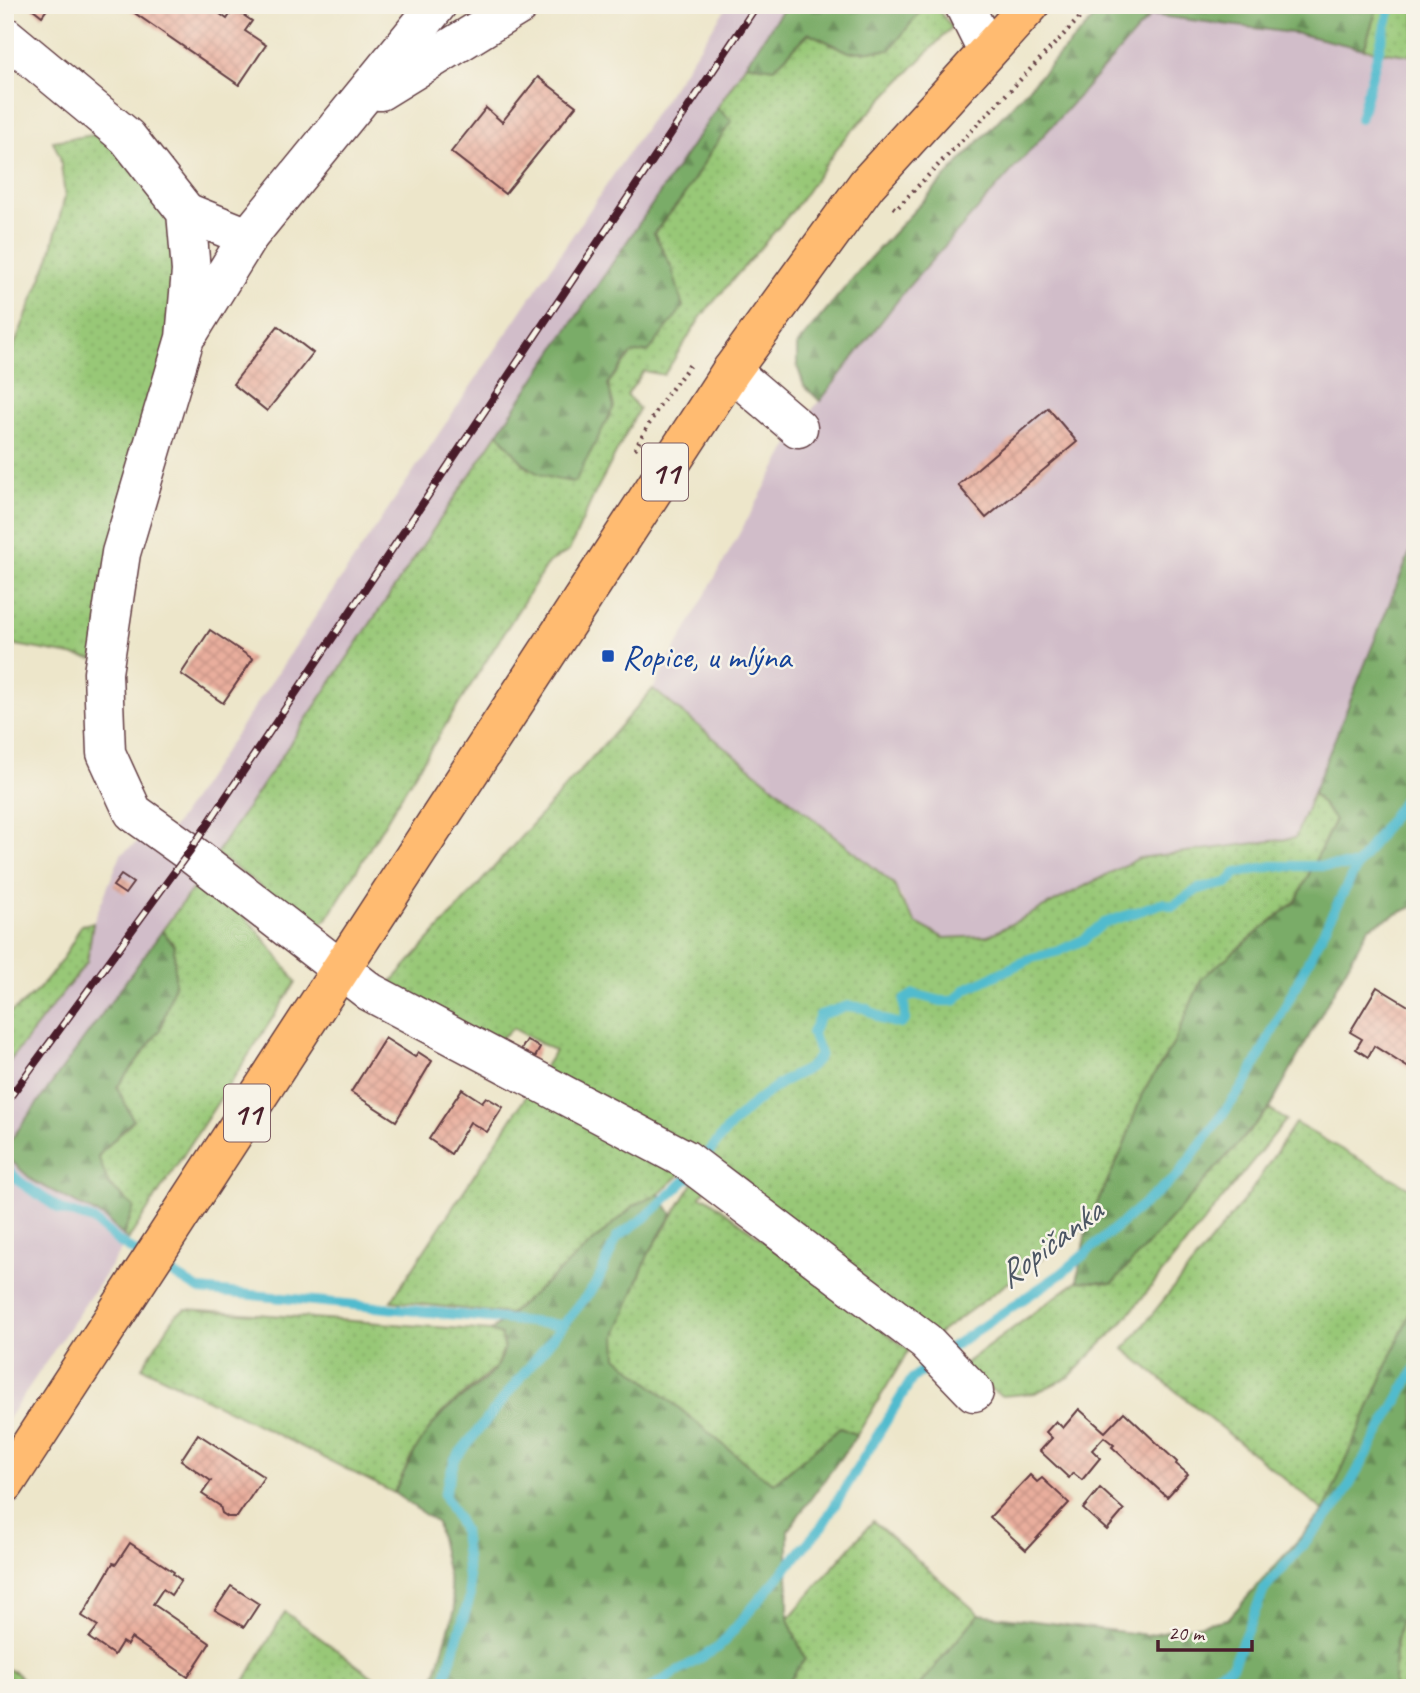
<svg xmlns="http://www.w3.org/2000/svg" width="1420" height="1693" font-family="Caveat,sans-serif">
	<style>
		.industrial { fill: #d1bdc9 }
		.green { fill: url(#green-dots); stroke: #717451; stroke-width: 2 }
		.forest { fill: url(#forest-firs); stroke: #62664a; stroke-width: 2 }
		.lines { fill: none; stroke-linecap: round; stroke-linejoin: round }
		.stream { stroke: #51bbce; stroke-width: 10 }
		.building { fill: url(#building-cross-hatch) }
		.minor-casing { stroke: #623d43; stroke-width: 41 }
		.major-casing { stroke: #623d43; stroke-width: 41 }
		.path { stroke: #623d43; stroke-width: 4.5; stroke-dasharray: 2 5; stroke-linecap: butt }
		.minor { stroke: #fff; stroke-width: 38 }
		.major { stroke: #ffbb71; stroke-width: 38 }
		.rail-casing { stroke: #4a1f2b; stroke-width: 8 }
		.rail { stroke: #f7f3e8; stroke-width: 5; stroke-dasharray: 16; stroke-linecap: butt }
		.transit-dot { fill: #1a4fb4; stroke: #f7f3e8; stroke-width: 2.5 }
		.labels { text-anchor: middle; stroke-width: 5; stroke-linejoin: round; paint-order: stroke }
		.shield { fill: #f7f3e8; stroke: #7e5f64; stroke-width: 2 }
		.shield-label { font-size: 32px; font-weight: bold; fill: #4a1f2b }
		.transit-label { font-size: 33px; fill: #164399; stroke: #f7f3e8; text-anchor: start }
		.water-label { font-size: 35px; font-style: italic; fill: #4c5664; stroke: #f7f3e8 }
	</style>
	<defs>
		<pattern id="green-dots" width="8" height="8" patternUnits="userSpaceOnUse" patternTransform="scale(1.75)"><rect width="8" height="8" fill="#98c877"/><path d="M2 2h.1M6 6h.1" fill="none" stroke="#84ab67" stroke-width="1.8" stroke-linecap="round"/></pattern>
		<pattern id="forest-firs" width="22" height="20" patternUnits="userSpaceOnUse" patternTransform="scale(1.75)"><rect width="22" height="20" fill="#7aac68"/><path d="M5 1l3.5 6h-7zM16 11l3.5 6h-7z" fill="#668b56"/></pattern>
		<pattern id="building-cross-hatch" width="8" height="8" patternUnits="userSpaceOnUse" patternTransform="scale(1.75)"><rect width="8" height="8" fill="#e9ae9d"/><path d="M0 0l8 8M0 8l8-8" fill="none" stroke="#c99587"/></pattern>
	</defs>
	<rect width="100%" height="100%" fill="#f7f3e8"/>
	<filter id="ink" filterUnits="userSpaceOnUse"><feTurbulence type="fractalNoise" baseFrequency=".0143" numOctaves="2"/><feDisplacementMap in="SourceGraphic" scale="14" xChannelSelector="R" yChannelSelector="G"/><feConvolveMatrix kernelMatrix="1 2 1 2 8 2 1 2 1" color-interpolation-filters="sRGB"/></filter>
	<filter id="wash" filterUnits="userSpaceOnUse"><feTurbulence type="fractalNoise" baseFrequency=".00686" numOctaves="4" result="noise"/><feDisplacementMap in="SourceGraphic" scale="28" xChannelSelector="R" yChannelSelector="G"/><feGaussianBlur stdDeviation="1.57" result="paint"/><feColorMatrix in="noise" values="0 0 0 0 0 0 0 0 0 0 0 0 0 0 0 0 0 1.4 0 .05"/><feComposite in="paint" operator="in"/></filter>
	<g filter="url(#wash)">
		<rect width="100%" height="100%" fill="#ede6ca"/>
		<g class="industrial">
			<polygon points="728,5 786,5 216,854 5,1148 5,1067 87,962 93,923 121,854 139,841 158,850"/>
			<polygon points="1152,15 1300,34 1364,49 1415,56 1415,540 1295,838 1139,858 988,936 944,938 916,923 894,884 653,689 798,428 908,287"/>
			<polygon points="5,1155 33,1181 105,1218 128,1240 5,1423"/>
		</g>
		<g class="green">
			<polygon points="925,5 934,5 952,27 843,140 795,208 703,314 664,375 644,371 627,395 639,409 593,497 569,551 548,563 411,780 327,919 322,923 310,923 216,854 498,433 528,469 607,384 631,354 672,268 654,233 684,196 711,151 732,121 717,108 746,64 774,68 809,33 849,52 890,50"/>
			<polygon points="1378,5 1415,5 1415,56 1364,49"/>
			<polygon points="107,133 167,206 179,297 93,659 5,643 5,369 50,256 65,196 60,157 53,141"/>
			<polygon points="653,689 894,884 899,897 916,923 944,938 988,936 1139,858 1295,838 1313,793 1335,819 1296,901 1202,978 1174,1043 1142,1094 1123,1148 1087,1225 934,1337 542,1071 555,1051 513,1028 494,1044 388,986"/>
			<path d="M201,877c39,29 67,65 95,105l-168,258 -5,-4 11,-29 -25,-22 -11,-29 35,-36 -16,-33 43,-57 15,-47 -1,-38 -12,-14z"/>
			<path d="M93,923l-6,39 -82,105v-51c35,-21 59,-54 76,-91z"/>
			<polygon points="531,1089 684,1171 659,1194 635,1205 510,1314 391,1301"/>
			<polygon points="1269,1109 1286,1120 1121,1324 1069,1377 1035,1393 1002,1396 978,1382 963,1365 1077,1281 1113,1282"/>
			<polygon points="1295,1123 1415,1191 1415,1301 1324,1511 1124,1349 1249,1194"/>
			<polygon points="695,1180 706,1189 700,1197 707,1198 909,1350 857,1435 840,1428 774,1483 759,1474 616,1357 616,1335 648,1255"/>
			<polygon points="186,1309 491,1331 502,1335 504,1349 495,1368 441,1414 410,1459 394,1493 142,1367 176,1315"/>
			<polygon points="873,1521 979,1614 917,1688 784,1688 805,1659 788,1619"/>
			<path d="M1415,1592v96h-21c0,-38 0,-63 21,-96z"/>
			<polygon points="285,1612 388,1688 241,1688"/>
			<polygon points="5,1668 15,1672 32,1688 5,1688"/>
		</g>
		<g class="forest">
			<polygon points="786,5 925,5 890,50 849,52 809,33 774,68 746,64"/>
			<polygon points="1106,5 1378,5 1364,49 1300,34 1151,15 908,287 820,401 804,386 797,365 797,345 869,259"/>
			<path d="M717,108l15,13 -21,30 -27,45 -30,37 18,35 11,39 -34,44 -18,3 -23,30 6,23 -39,75c-46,-5 -49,-15 -77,-49z"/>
			<polygon points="1415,540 1414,906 1369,927 1269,1109 1113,1283 1077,1281 1087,1225 1123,1148 1142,1094 1174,1043 1202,978 1296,901 1335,820 1313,793"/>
			<polygon points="162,931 174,945 175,983 160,1030 117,1087 133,1120 98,1156 109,1185 134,1207 123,1236 105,1218 33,1181 5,1155 5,1148"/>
			<path d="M659,1194l13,20 -24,41 -32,80 1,22 142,117 15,9 66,-55 17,7 -69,95v89l17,40 -21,29h-353l24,-79 -18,-86 -43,-30c13,-27 27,-58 49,-80 16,-16 41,-28 54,-47 7,-11 9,-19 4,-31l-10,-4 144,-126z"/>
			<path d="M1415,1301v291c-21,33 -21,58 -21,96h-477l62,-74 168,21 81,-16 96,-108z"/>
		</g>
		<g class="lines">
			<g class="stream">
				<polyline points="1360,119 1391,5"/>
				<path d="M703,1161c20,-30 48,-58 78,-78 17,-12 29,-10 39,-29l-8,-21 8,-18 28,-9 17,2 19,12 16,4 5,-4 -1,-20 10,-6 27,7h13l12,-12 66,-31 27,-7 26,-12 17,-15 60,-21 11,3 25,-17 29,-6 9,-10 37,-7h84"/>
				<polyline points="5,1167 20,1182 61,1210 93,1220 119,1242 144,1257"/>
				<polyline points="157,1264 200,1290 562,1325"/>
				<polyline points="946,1351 1061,1274 1178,1175 1247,1081 1357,866 1415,784"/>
				<polyline points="442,1688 470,1597 463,1530 444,1495 455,1459 597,1283 617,1237 647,1216 690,1176"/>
				<polyline points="650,1688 719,1647 822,1526 912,1379 934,1360"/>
				<polyline points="1189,1688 1232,1666 1264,1590 1341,1500 1415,1369"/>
			</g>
		</g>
		<g id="blocks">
			<g class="building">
				<polygon points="28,5 50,5 42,16"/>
				<polygon points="123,5 208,5 227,19 234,9 252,21 245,31 266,45 239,85"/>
				<polygon points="538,77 576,106 505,194 451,152 486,108 502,122"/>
				<polygon points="278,326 313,353 267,411 233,384"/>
				<polygon points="1048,408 1077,442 986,518 958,485"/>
				<polygon points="210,630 253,659 223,703 181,674"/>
				<polygon points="121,875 133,883 125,894 113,886"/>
				<polygon points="1377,987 1415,1010 1415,1072 1374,1046 1368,1057 1356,1049 1362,1039 1350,1032"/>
				<polygon points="385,1038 415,1057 418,1052 432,1061 396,1121 351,1092"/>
				<polygon points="527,1040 540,1048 533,1061 519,1053"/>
				<polygon points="462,1089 482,1102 486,1097 503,1107 487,1132 470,1122 451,1154 429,1139"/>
				<polygon points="1079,1409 1105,1432 1124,1412 1177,1462 1176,1464 1188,1474 1167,1497 1112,1447 1114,1445 1104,1437 1092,1450 1100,1458 1082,1480 1073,1473 1069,1478 1040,1451 1052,1438 1046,1432 1056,1421 1063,1428"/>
				<polygon points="198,1434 264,1477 237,1517 228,1517 222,1513 220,1506 202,1494 211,1481 181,1460"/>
				<polygon points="1030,1475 1037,1482 1042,1478 1069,1503 1026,1550 990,1517"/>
				<polygon points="1100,1488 1124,1510 1107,1530 1083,1509"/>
				<polygon points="130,1543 174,1572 173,1574 181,1580 171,1595 163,1589 153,1604 210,1643 188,1677 131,1638 127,1645 122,1642 114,1655 89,1638 98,1626 82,1616 113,1563 116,1564"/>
				<polygon points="231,1586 259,1604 244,1627 215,1610"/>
			</g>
		</g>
	</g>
	<g filter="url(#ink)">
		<use href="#blocks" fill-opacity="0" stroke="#623d43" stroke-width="2"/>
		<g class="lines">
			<defs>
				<g id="minor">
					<polyline points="964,5 987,51"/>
					<polyline points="5,36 127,137 186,212 191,271 185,338 121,553 103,673 106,753 133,812 189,852 370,992 685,1159 926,1342 974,1392"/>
					<polyline points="380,91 520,5"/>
					<polyline points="186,212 248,237 190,331"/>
					<polyline points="248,237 437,5"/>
					<polyline points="731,371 798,428"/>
				</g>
				<polyline id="major" points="5,1484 731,371 867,184 1030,5"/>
			</defs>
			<use href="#minor" class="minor-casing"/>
			<use href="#major" class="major-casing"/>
			<g class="path">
				<polyline points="893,207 896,209 1092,5"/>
				<polyline points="635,449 661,403 692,362"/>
			</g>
			<use href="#minor" class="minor"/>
			<use href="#major" class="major"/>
			<defs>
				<polyline id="rail" points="5,1104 189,852 757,5"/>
			</defs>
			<use href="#rail" class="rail-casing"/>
			<use href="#rail" class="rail"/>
		</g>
	</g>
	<rect class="transit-dot" x="601" y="649" width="14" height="14" rx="3.5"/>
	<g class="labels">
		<g class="shield">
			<rect x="642" y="443.5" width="46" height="57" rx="5"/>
			<rect x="224" y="1084.5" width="46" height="57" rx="5"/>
		</g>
		<g class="shield-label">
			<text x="665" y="483">11</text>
			<text x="247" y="1124">11</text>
		</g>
		<g class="transit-label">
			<text x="622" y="668">Ropice, u mlýna</text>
		</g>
		<g class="water-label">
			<text transform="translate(1049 1243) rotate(-37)" y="12">Ropičanka</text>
		</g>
	</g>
	<rect width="1420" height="1693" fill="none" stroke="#f7f3e8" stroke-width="28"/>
	<path d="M1158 1640v10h94v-10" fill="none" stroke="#4a1f2b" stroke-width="3.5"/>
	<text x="1168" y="1640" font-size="21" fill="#4a1f2b" stroke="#f7f3e8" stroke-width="5" paint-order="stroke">20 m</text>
</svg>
